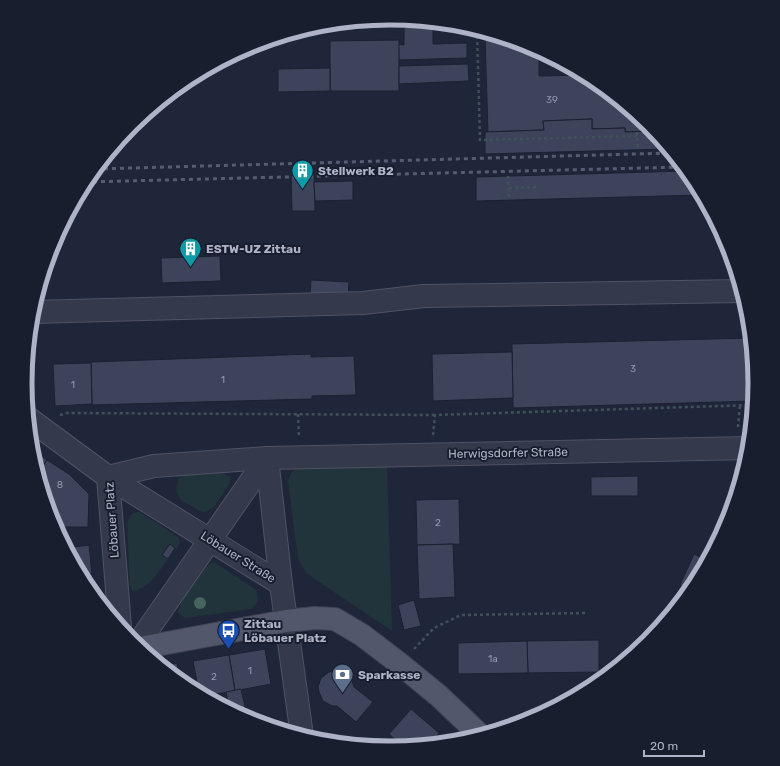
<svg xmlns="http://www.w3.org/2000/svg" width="780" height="766" font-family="Rubik,sans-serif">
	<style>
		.green { fill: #22343b }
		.building { fill: #3c435b; stroke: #1b2031 }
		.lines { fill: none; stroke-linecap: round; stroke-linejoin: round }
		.minor-casing { stroke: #4f5365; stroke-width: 24 }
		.major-casing { stroke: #3d4254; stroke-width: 24 }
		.path { stroke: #405159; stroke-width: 2.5; stroke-dasharray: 3 3; stroke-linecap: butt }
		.minor { stroke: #34394b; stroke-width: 22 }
		.major { stroke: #52576b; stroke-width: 22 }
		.rail { stroke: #565c72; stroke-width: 3; stroke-dasharray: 4 4; stroke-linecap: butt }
		.tree { fill: #46655e }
		.labels { text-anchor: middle; stroke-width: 4; stroke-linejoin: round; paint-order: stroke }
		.number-label { font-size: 10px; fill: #9297ac }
		.poi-label { font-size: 12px; font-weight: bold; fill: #afb3c7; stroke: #191e2f; text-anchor: start }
		.street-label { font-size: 12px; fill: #afb3c7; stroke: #191e2f }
		.rim { fill: none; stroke: #afb3c7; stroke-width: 5 }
	</style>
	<rect width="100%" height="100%" fill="#20263a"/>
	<g class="green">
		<polygon points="299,467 387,467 392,631 306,573 298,559 288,480 292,472"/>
		<polygon points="223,473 230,477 230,483 214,507 205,512 200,511 181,500 176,490 179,478 185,475"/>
		<path d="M139,512l39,25 2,5 -3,7 -8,-4 -7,10 6,4c-10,13 -18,29 -35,32l-3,-4 -3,-65 6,-9z"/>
		<path d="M214,562l42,28c3,9 2,13 -5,19l-66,9 -7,-5c0,-10 26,-48 36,-51z"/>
	</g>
	<g class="building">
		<polygon points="433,23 433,44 467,43 467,58 399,60 398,44 404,45 404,25"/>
		<polygon points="498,36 530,46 539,50 539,76 584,75 593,80 653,131 625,132 625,128 592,129 592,119 543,121 544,130 488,132 485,37"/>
		<polygon points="399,40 399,91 330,91 330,41"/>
		<polygon points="468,64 469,81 399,84 399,66"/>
		<polygon points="330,68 330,91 278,92 278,69"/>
		<polygon points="592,119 592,129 625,128 625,132 653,131 668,149 485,154 485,132 544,130 543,121"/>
		<polygon points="686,171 701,195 476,201 476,177"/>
		<polygon points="314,174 315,211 292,211 291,175"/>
		<polygon points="353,181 353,200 315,201 314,182"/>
		<polygon points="220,256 221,281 162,283 161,258"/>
		<polygon points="311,280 349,282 348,297 310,294"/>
		<polygon points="751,338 755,383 753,401 513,408 512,344"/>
		<polygon points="512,352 513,398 433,401 432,354"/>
		<polygon points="311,354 311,357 354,356 356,395 312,396 312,399 92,405 91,362"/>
		<polygon points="91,363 92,404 55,406 53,364"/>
		<polygon points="31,448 47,460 38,473 32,454"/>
		<polygon points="47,460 69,474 89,494 88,527 55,527 51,506 47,502 38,473"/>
		<polygon points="638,476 638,496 591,496 591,477"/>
		<polygon points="459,499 460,544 417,545 416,500"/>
		<polygon points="170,544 175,548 168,559 162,555"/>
		<polygon points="453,544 455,597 419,599 417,545"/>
		<polygon points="89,545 92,574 81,576 66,548"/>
		<polygon points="694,554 707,561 690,590 680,585"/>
		<polygon points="92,574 96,598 81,576"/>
		<polygon points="414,600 421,626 404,630 398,605"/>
		<polygon points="599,640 599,672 528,673 527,641"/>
		<polygon points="527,641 528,673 458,674 458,643"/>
		<polygon points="265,649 271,684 235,691 229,655"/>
		<polygon points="229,655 235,691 204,696 199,693 193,661"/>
		<polygon points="177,663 180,680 162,666"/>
		<polygon points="337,668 347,671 346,673 351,678 354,687 373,702 356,722 337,706 332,706 323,701 319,692 318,687 321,678 329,672 336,670"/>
		<polygon points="241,689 248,719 229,709 226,692"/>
		<polygon points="411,709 439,733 429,744 404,747 389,734"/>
		<polygon points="278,721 279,729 260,723"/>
	</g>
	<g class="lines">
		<defs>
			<g id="minor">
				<polyline points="32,312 363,303 424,296 742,291"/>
				<polyline points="28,418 108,477 281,584"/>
				<polyline points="267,458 281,584 302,736"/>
				<polyline points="120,627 108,477 154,466 267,458 749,448"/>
				<polyline points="137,645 267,458"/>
			</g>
			<polyline id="major" points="140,648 286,621 315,618 335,619 362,635 400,664 439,696 480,735"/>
		</defs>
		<use href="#minor" class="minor-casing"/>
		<use href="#major" class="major-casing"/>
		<g class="path">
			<polyline points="477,30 480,140 637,136"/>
			<polyline points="637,132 638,150"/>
			<polyline points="660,139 660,149"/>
			<polyline points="508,176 509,200"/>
			<polyline points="509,188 539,187"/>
			<polyline points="298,414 299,437"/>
			<polyline points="60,415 67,413 435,415"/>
			<polyline points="738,427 740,405"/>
			<polyline points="433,435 435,415 753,405"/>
			<polyline points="414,649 434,628 461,615 587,613"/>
		</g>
		<use href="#minor" class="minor"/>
		<use href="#major" class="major"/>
		<g class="rail">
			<polyline points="96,169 671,153"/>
			<polyline points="85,182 682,167"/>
		</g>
	</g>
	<circle class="tree" cx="200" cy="603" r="6"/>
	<defs>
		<symbol id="building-pin" viewBox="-11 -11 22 30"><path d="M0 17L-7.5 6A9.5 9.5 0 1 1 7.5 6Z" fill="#0f9aa8" stroke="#191e2f"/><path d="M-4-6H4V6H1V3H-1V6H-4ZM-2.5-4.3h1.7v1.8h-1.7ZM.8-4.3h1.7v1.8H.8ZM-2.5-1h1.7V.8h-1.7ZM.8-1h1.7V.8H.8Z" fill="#fff"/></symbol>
		<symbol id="bus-pin" viewBox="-11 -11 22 30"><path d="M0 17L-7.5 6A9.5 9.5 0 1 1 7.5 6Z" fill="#1a4fb4" stroke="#191e2f"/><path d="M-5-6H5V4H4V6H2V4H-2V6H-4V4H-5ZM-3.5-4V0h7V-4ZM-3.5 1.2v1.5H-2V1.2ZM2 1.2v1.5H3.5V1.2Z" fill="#fff"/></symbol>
		<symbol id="bank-pin" viewBox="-11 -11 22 30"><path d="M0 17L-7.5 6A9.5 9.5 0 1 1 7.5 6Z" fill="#5c6f8a" stroke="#191e2f"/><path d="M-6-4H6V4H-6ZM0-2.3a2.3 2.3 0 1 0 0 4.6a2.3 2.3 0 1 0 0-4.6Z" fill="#fff"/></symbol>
	</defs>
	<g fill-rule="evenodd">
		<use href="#building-pin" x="290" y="158" width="25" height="34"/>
		<use href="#building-pin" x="178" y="236" width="25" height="34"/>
		<use href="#bus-pin" x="216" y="618" width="25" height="34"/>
		<use href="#bank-pin" x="330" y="662" width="25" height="34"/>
	</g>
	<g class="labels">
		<g class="number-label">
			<text x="552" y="103">39</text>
			<text x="633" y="372">3</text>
			<text x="223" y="383">1</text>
			<text x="73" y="388">1</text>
			<text x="60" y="488">8</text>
			<text x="438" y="526">2</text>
			<text x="493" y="662">1a</text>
			<text x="250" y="674">1</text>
			<text x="214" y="680">2</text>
		</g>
		<g class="poi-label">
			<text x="318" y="175">Stellwerk B2</text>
			<text x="206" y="253">ESTW-UZ Zittau</text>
			<text x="244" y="628">Zittau<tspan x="244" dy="14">Löbauer Platz</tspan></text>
			<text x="358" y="679">Sparkasse</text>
		</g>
		<g class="street-label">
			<text transform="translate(508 453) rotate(-1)" y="4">Herwigsdorfer Straße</text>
			<text transform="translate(112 520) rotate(-94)" y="4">Löbauer Platz</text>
			<text transform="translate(238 557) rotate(32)" y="4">Löbauer Straße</text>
		</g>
	</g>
	<path d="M0 0H780V766H0ZM32 383a358 358 0 1 1 716 0a358 358 0 1 1-716 0Z" fill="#191e2f" fill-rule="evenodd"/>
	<path class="rim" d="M32 383a358 358 0 1 1 716 0a358 358 0 1 1-716 0Z"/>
	<path d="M644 750v6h60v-6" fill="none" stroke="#afb3c7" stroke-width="2"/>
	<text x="650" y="750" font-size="12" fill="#afb3c7" stroke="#191e2f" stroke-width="3" paint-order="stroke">20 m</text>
</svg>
